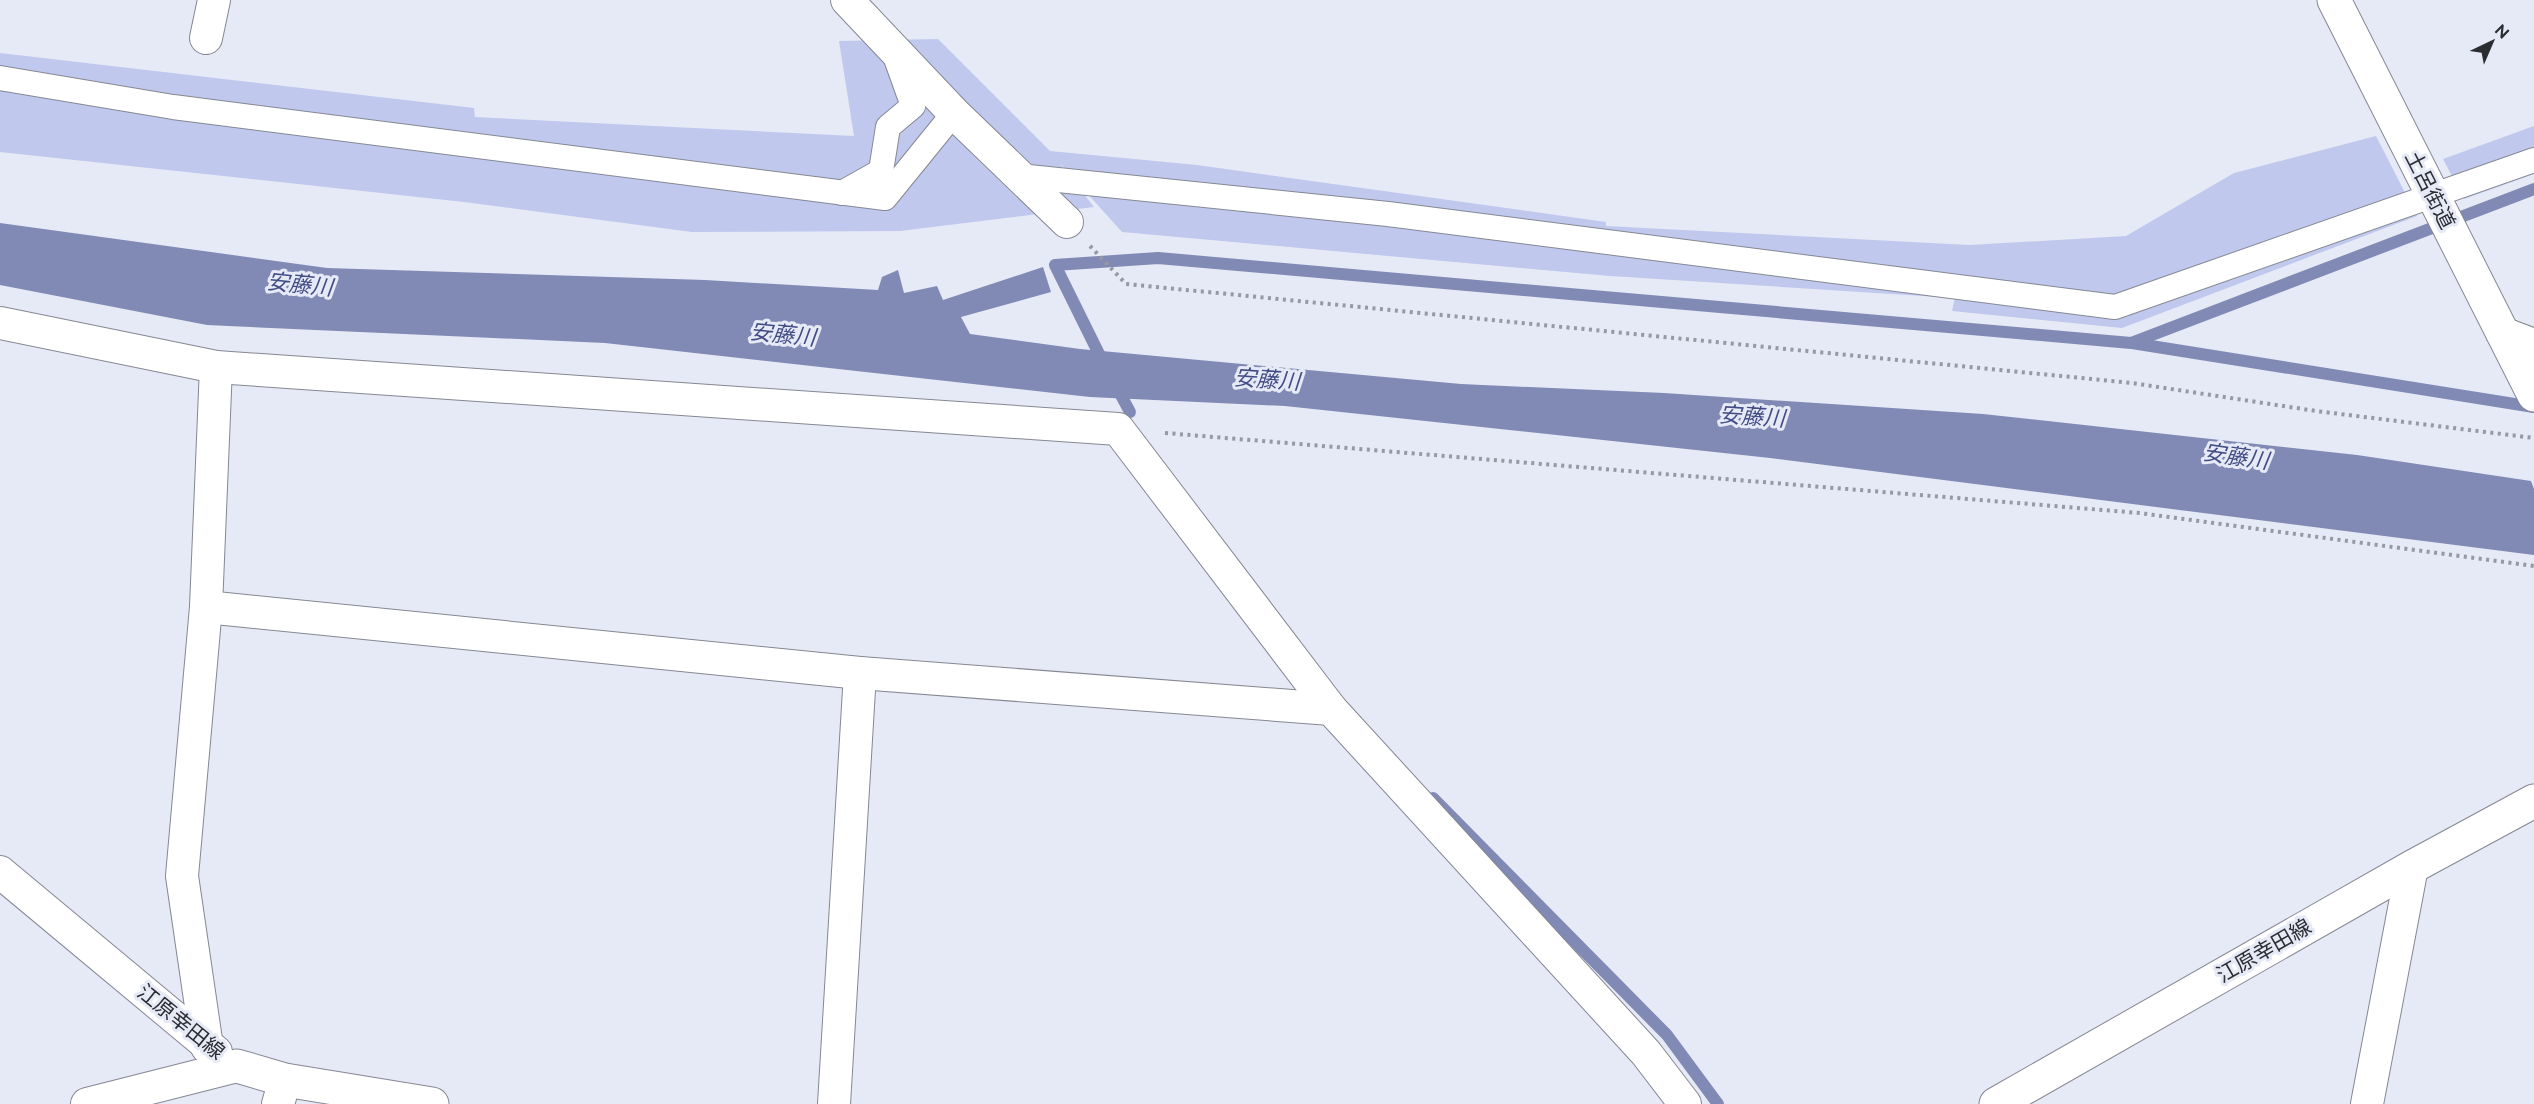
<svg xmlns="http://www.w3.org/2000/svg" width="2534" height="1104" font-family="Raleway,'Noto Sans JP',sans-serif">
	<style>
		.green { fill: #c0c9ed }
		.water { fill: #808ab4 }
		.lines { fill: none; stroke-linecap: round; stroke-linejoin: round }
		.stream { stroke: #808ab4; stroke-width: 12 }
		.pedestrian-casing { stroke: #858893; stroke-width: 26 }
		.minor-casing { stroke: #858893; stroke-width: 34 }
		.tertiary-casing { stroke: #858893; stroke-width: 35 }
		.path { stroke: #9698a2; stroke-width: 4; stroke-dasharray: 3 4.5; stroke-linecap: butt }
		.pedestrian { stroke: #fff; stroke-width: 24 }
		.minor { stroke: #fff; stroke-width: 32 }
		.tertiary { stroke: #fff; stroke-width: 33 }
		.labels { text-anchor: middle; stroke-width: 6; stroke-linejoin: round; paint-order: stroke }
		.street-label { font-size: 21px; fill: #2c2d32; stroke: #e6e9f6 }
		.water-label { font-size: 22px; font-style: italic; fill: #424c84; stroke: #e6e9f6 }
	</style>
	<rect width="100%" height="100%" fill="#e6e9f6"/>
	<g class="green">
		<polygon points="938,39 1050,151 1197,165 1606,222 1606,226 1969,245 2126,236 2234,173 2376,136 2417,216 2122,328 1952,311 1958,284 1954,298 1610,276 1122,232 1059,162 1094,207 900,231 692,232 464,202 0,152 0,53 474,108 475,117 854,136 839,41"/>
		<polygon points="2534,126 2534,174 2464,199 2443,159"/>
	</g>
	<polygon class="water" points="0,223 327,268 705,280 878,290 882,277 898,270 904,293 937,286 943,300 1043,267 1051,292 961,317 970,334 1080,349 1461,384 1664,393 1983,414 2357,455 2531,481 2534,489 2534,555 1770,458 1285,406 1090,397 605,343 207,325 0,285"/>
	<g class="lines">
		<g class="stream">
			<polyline points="2132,343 2534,407"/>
			<polyline points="1104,364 1055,265 1158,258 2131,343 2534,189"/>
			<polyline points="1115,384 1130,412"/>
			<polyline points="1433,798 1667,1035 1718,1104"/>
		</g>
		<defs>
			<g id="pedestrian">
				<polyline points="0,78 173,107 885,198 954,113"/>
				<polyline points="1019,176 1388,214 2115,307 2534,160"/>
				<polyline points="842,193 881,171 888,127 913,106 894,53"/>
			</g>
			<g id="minor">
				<polyline points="847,0 954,113 1067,222"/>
				<polyline points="206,38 214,0"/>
				<polyline points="0,323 216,367 1118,429 1331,709 1646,1053 1685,1104"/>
				<polyline points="2502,333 2534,345"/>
				<polyline points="206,607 860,673 1331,709"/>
				<polyline points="0,872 216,1052"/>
				<polyline points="207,1047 182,876 206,607 216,367"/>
				<polyline points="87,1104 237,1066"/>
				<polyline points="278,1104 285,1080"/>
				<polyline points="834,1104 860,673"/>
				<polyline points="2367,1104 2412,867"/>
			</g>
			<g id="tertiary">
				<polyline points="2334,0 2534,395"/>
				<polyline points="237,1066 285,1080 432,1104"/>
				<polyline points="1996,1104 2412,867 2534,801"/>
			</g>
		</defs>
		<use href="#pedestrian" class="pedestrian-casing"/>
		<use href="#minor" class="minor-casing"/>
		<use href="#tertiary" class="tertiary-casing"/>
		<g class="path">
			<polyline points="1090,246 1126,284 2132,383 2316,411 2534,438"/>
			<polyline points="1165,433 2139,513 2534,566"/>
		</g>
		<use href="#pedestrian" class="pedestrian"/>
		<use href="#minor" class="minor"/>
		<use href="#tertiary" class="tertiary"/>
	</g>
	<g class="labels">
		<g class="street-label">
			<text transform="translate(2430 190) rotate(63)" y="7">土呂街道</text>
			<text transform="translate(2264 951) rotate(-30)" y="7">江原幸田線</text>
			<text transform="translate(181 1022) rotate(39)" y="7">江原幸田線</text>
		</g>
		<g class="water-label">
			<text transform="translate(300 284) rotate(6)" y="8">安藤川</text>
			<text transform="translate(783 334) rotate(6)" y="8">安藤川</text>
			<text transform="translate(1267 379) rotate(4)" y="8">安藤川</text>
			<text transform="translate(1752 416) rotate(4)" y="8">安藤川</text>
			<text transform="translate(2236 456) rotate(8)" y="8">安藤川</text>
		</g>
	</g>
	<g transform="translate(2492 42) rotate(44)" stroke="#e6e9f6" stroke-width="4.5" paint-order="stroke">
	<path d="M0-4.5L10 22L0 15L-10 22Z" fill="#2c2d32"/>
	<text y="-9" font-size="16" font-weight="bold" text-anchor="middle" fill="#2c2d32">N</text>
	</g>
</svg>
